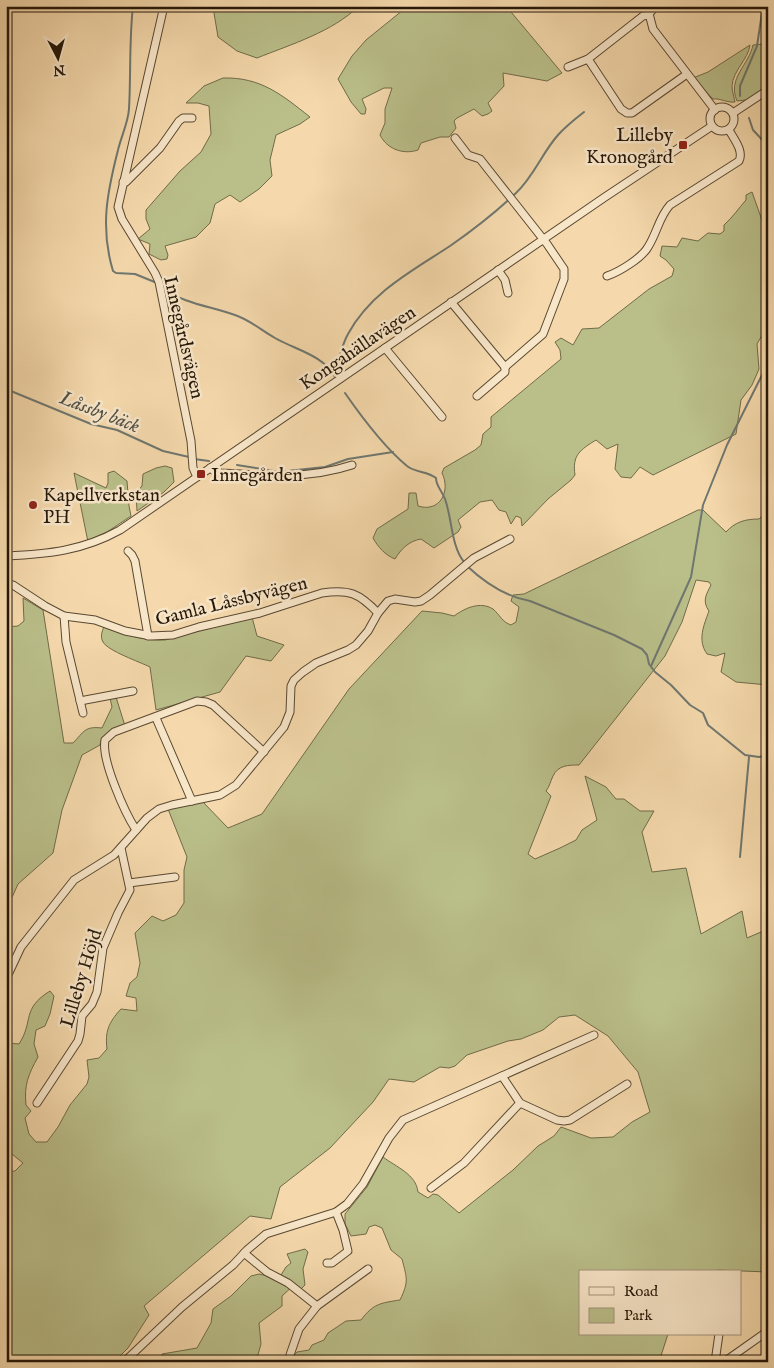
<svg xmlns="http://www.w3.org/2000/svg" width="774" height="1368" font-family="'IM FELL English',serif">
	<style>
		.green { fill: #babf8a; stroke: #706b49 }
		.lines { fill: none; stroke-linecap: round; stroke-linejoin: round }
		.stream { stroke: #6f7770; stroke-width: 2 }
		.minor-casing { stroke: #594831; stroke-width: 9 }
		.minor { stroke: #f8e6c9; stroke-width: 7 }
		.poi-dot { fill: #8f2418; stroke: #f8e6c9; stroke-width: 2 }
		.labels { text-anchor: middle; stroke-width: 5; stroke-linejoin: round; paint-order: stroke }
		.poi-label { font-size: 19px; fill: #251708; stroke: #f8e6c9; text-anchor: start }
		.street-label { font-size: 19px; fill: #251708; stroke: #f8e6c9 }
		.water-label { font-size: 20px; font-style: italic; fill: #504f45; stroke: #f8e6c9 }
	</style>
	<rect width="100%" height="100%" fill="#f5d9ac"/>
	<filter id="stains"><feTurbulence type="fractalNoise" baseFrequency=".004" numOctaves="4"/><feColorMatrix values="0 0 0 0 .2 0 0 0 0 .09 0 0 0 0 .02 0 0 0 .5 -.17"/></filter>
	<radialGradient id="worn" r=".72"><stop offset=".6" stop-color="#630" stop-opacity="0"/><stop offset="1" stop-color="#630" stop-opacity=".3"/></radialGradient>
	<g class="green">
		<path d="M217,6h142c-27,26 -67,38 -102,52l-20,-7 -19,-14 -4,-24z"/>
		<path d="M408,6h98l56,67 -15,8 -44,-8 1,13 -16,17 4,8 -4,3 -6,2 -8,-7 -17,9 -3,3 2,7 -7,9h-9l-19,6 -3,7c-15,5 -31,-1 -38,-15l5,-12v-14l7,-21h-8l-22,11 4,10 -1,5h-4l-10,-12 -13,-23 14,-23 14,-16z"/>
		<path d="M763,44l5,6v37l-22,13 -9,1c-10,-23 12,-36 16,-56z"/>
		<path d="M750,45c-2,15 -17,25 -18,41 0,5 2,11 3,16 -8,1 -15,-4 -22,-3l-20,-21 15,-6z"/>
		<path d="M223,78c38,-1 59,17 87,39l-10,7 -24,11 -6,25 2,16 -13,13 -19,13 -10,-7 -15,9 -5,19 -14,14 -31,9 3,9 -1,4 -6,1 -12,-6 1,-10 -12,-5 12,-10 -4,-10v-9l34,-39 21,-19 10,-18 -2,-28 -11,-3h-12l18,-17z"/>
		<path d="M752,192l16,45v100h-7l-4,7 2,25 -7,16 -11,15 -5,34 -83,41 -13,-8 -9,11 -10,-1 -6,-8 3,-25 -11,5 -11,-9c-16,10 -24,15 -21,35l-4,5 -23,19 -26,27 -1,-8 -5,-2 -5,8 -5,-12 -7,-2 -7,-10 -12,2 -22,18 3,7 -3,5 -24,16 -13,-9c-12,2 -20,10 -26,20 -10,-4 -17,-12 -22,-21l4,-9 31,-20 1,-16h7l2,13c22,7 33,-15 24,-33l2,-5 31,-18 6,-5 2,-11 8,-7v-10l70,-58 -1,-9 -5,-8 6,-4 12,7 9,-16 17,-1 50,-39 23,-13 2,-7 -8,-9 -6,-4 2,-10 15,1 5,-9 16,3 10,-8 12,1 4,-3v-6c9,-8 14,-16 22,-25v-5z"/>
		<polygon points="165,466 172,468 174,482 164,492 137,511 136,493 142,486 143,474 156,468"/>
		<polygon points="114,471 127,481 129,506 131,516 107,532 88,542 74,473 106,488 108,483 108,473"/>
		<path d="M698,510h5l23,22c9,-10 19,-13 33,-13l9,-8v174l-32,-3 -15,-10 4,-19 -9,3 -9,-2c-10,-14 -3,-29 2,-43 -7,-10 -3,-16 2,-26l-2,-3 -13,-2 -14,42 -17,34 -86,109c-10,0 -21,0 -26,11 -3,6 -3,10 -7,15l5,5 -23,58 7,5 25,-11 16,-8 6,-10 15,-10 -12,-44 21,11 10,12h8l16,12h14l-12,21 10,40 34,-4 15,66 41,-23 5,27 21,-9v343l-51,-2 -2,2h-135v62h88l-9,28h-373l11,-10 12,-2 3,-5 12,-5 4,-7 18,-12 15,-1c12,-16 19,-17 39,-20 9,-19 7,-21 2,-41l-11,-9 -9,-22 -7,-3 -6,2 -3,7 -15,2 -6,-12v-10l22,-27 16,-30c13,10 33,17 35,35l10,6 5,-4 5,1 21,18 54,-43 25,-24 16,-10 7,-9 30,11 22,-1 19,-15 18,-10 -12,-40 -30,-36 -33,-21 -16,2 -16,13 -22,9 -13,2 -41,14 -12,11 -6,2 -9,-1 -26,15 -25,-3 -16,23 -43,46 -50,39 -9,32 -21,-3 -106,90 5,9 -21,33 -14,14h-108v-190l9,-1 8,-8 -16,-13 3,-22 -2,-21 -2,-5v-38l3,-9 -3,-3 1,-9 12,1c15,-23 2,-35 31,-53l4,5 -4,18 -5,12 -9,4 -2,14 4,13c-10,18 -14,28 -12,48l5,6 -6,7 4,16 7,8h11l11,-15 12,-22 17,-21 2,-7 -2,-17 12,-2 8,-9c-2,-17 1,-26 14,-40l16,2 -1,-13 -10,-2 4,-13 7,-6 3,-14 -5,-30 17,-17 11,5 13,-6 8,-12v-33l3,-13 -19,-48 35,-7 25,26 34,-14 87,-125 73,-78 20,2 12,3c11,-8 26,-15 39,-7 7,6 9,13 18,16l5,-3 3,-15 -8,-6 2,-6 11,-1z"/>
		<path d="M23,598l20,12 21,133h9c11,-11 11,-17 29,-15l10,-21 -2,-9 6,-1 9,29 -14,4 -9,8 -2,7 -18,10 -20,55 -9,43 -35,31 -12,27v-284l12,-1 6,-5z"/>
		<path d="M252,617l5,19 27,9 -13,16 -25,-5 -26,36 -64,18 -6,-43c-10,-5 -42,-16 -47,-25 -3,-5 -1,-11 1,-15 20,7 39,14 61,13z"/>
		<polygon points="305,1249 308,1252 303,1269 305,1285 301,1289 294,1285 282,1296 282,1306 259,1323 261,1344 256,1362 162,1362 162,1354 197,1348 211,1323 213,1309 231,1296 251,1276 259,1274 272,1277 281,1275 286,1267 291,1263 287,1254"/>
	</g>
	<g class="lines">
		<g class="stream">
			<path d="M133,6c-4,35 -2,69 -4,103 -1,14 -8,28 -11,41 -11,43 -18,78 -5,121l3,2 19,1 22,9"/>
			<polyline points="740,96 740,86 757,46 763,6"/>
			<polyline points="749,118 753,130 768,146"/>
			<path d="M163,288c21,16 47,18 72,27 15,5 26,15 40,23 21,12 48,17 60,39"/>
			<path d="M335,374c4,-13 6,-28 13,-40 23,-42 64,-63 102,-88 23,-16 46,-34 66,-53 18,-17 26,-40 42,-58 8,-9 17,-16 26,-23"/>
			<polyline points="6,389 91,424 117,430 163,451 189,457"/>
			<path d="M345,393c18,26 38,53 62,73 9,7 20,5 29,12 0,8 6,13 9,21 7,19 6,47 19,63"/>
			<polyline points="194,459 209,461"/>
			<polyline points="237,465 274,471 287,471 325,467 348,459 393,452"/>
			<path d="M467,566c17,16 40,31 63,35l84,34 28,14 5,6 2,9 6,8 16,13 19,20 13,8 5,12 37,30 14,2 9,-2"/>
			<polyline points="651,666 691,577 703,505 727,445 768,363"/>
			<polyline points="740,857 749,757"/>
		</g>
		<defs>
			<g id="minor">
				<polyline points="164,6 118,207 122,219 155,273 159,282 191,441 193,468 197,477"/>
				<polyline points="647,6 653,29 715,110"/>
				<polyline points="588,59 621,109 627,113 632,113 687,74"/>
				<polyline points="568,67 588,59 643,16 648,15 656,6"/>
				<circle cx="722" cy="119" r="12"/>
				<polyline points="733,113 768,90"/>
				<polyline points="455,138 468,155 480,159 547,244 564,269 564,279 543,334 505,367"/>
				<polyline points="123,182 126,182 160,148 179,121 183,118 192,118"/>
				<polyline points="498,270 505,280 508,293"/>
				<path d="M607,276c12,-4 35,-18 41,-29 9,-14 11,-30 22,-42l69,-44c5,-10 -5,-22 -10,-31"/>
				<polyline points="451,302 505,367"/>
				<polyline points="385,348 442,417"/>
				<polyline points="477,396 505,372 505,367"/>
				<path d="M210,468l6,4 5,1c45,3 89,6 131,-8"/>
				<polyline points="128,551 132,555 135,561 148,636"/>
				<path d="M6,556c42,-2 76,-5 114,-26l485,-333 107,-71"/>
				<path d="M6,583l7,2 32,21 19,10 31,4 30,11 26,5 22,-1 26,-8 61,-14 62,-20c27,-4 37,0 56,20"/>
				<polyline points="64,616 66,642 83,713"/>
				<polyline points="80,701 133,691"/>
				<polyline points="156,718 192,801"/>
				<path d="M136,830c-11,-17 -35,-70 -31,-90l9,-8 83,-31 9,1 7,3 51,47"/>
				<polyline points="129,883 175,877"/>
				<polyline points="6,979 21,947 74,880 114,855 147,818 159,809 172,805 220,795 236,785 284,727 290,712 291,686 294,680 303,672 316,663 348,650 356,645 368,631 378,613 388,601 395,599 415,602 421,601 430,595 474,558 510,539"/>
				<polyline points="502,1076 520,1103 557,1120 564,1121 570,1120 627,1084"/>
				<polyline points="37,1103 78,1041 80,1034 82,1016 92,1004 97,992 103,948 118,913 130,890 121,848"/>
				<polyline points="431,1188 464,1163 520,1103"/>
				<polyline points="244,1253 267,1272 288,1283 317,1306 299,1329 290,1355"/>
				<polyline points="327,1263 332,1263 348,1251 343,1230 336,1212"/>
				<polyline points="317,1306 368,1269"/>
				<polyline points="124,1362 182,1307 233,1265 247,1250 266,1234 336,1212 347,1204 363,1184 389,1138 403,1120 594,1035"/>
				<polyline points="715,1362 719,1334"/>
				<polyline points="724,1362 768,1331"/>
			</g>
		</defs>
		<use href="#minor" class="minor-casing"/>
		<use href="#minor" class="minor"/>
	</g>
	<g class="poi-dot">
		<rect x="678" y="140" width="10" height="10" rx="2.5"/>
		<rect x="196" y="469" width="10" height="10" rx="2.5"/>
		<circle cx="33" cy="505" r="5"/>
	</g>
	<g class="labels">
		<g class="poi-label">
			<text x="673" y="141" text-anchor="end">Lilleby<tspan x="673" dy="22">Kronogård</tspan></text>
			<text x="211" y="481">Innegården</text>
			<text x="43" y="501">Kapellverkstan<tspan x="43" dy="22">PH</tspan></text>
		</g>
		<g class="street-label">
			<text transform="translate(185 337) rotate(77)" y="7">Innegårdsvägen</text>
			<text transform="translate(357 347) rotate(-34)" y="7">Kongahällavägen</text>
			<text transform="translate(231 600) rotate(-14)" y="7">Gamla Låssbyvägen</text>
			<text transform="translate(80 978) rotate(-73)" y="7">Lilleby Höjd</text>
		</g>
		<g class="water-label">
			<text transform="translate(100 411) rotate(21)" y="7">Låssby bäck</text>
		</g>
	</g>
	<rect width="774" height="1368" fill="none" stroke="#f5d9ac" stroke-width="25"/>
	<rect x="8" y="8" width="759" height="1353" fill="none" stroke="#251708" stroke-width="2.5"/>
	<rect x="12" y="12" width="749" height="1343" fill="none" stroke="#251708"/>
	<rect x="579" y="1270" width="162" height="65" fill="#f8e6c9" stroke="#a4937c"/>
	<rect x="589" y="1287" width="25" height="8" fill="#f8e6c9" stroke="#a4937c"/>
	<text x="624" y="1296" font-size="15" fill="#251708">Road</text>
	<rect x="589" y="1308" width="25" height="15" fill="#babf8a" stroke="#a4937c"/>
	<text x="624" y="1320" font-size="15" fill="#251708">Park</text>
	<g transform="translate(58 58) rotate(174)" stroke="#f8e6c9" stroke-width="4" paint-order="stroke">
	<path d="M0-4L9 19L0 12L-9 19Z" fill="#251708"/>
	<text y="-8" font-size="14" font-weight="bold" text-anchor="middle" fill="#251708">N</text>
	</g>
	<rect width="100%" height="100%" filter="url(#stains)"/>
	<rect width="100%" height="100%" fill="url(#worn)"/>
</svg>
